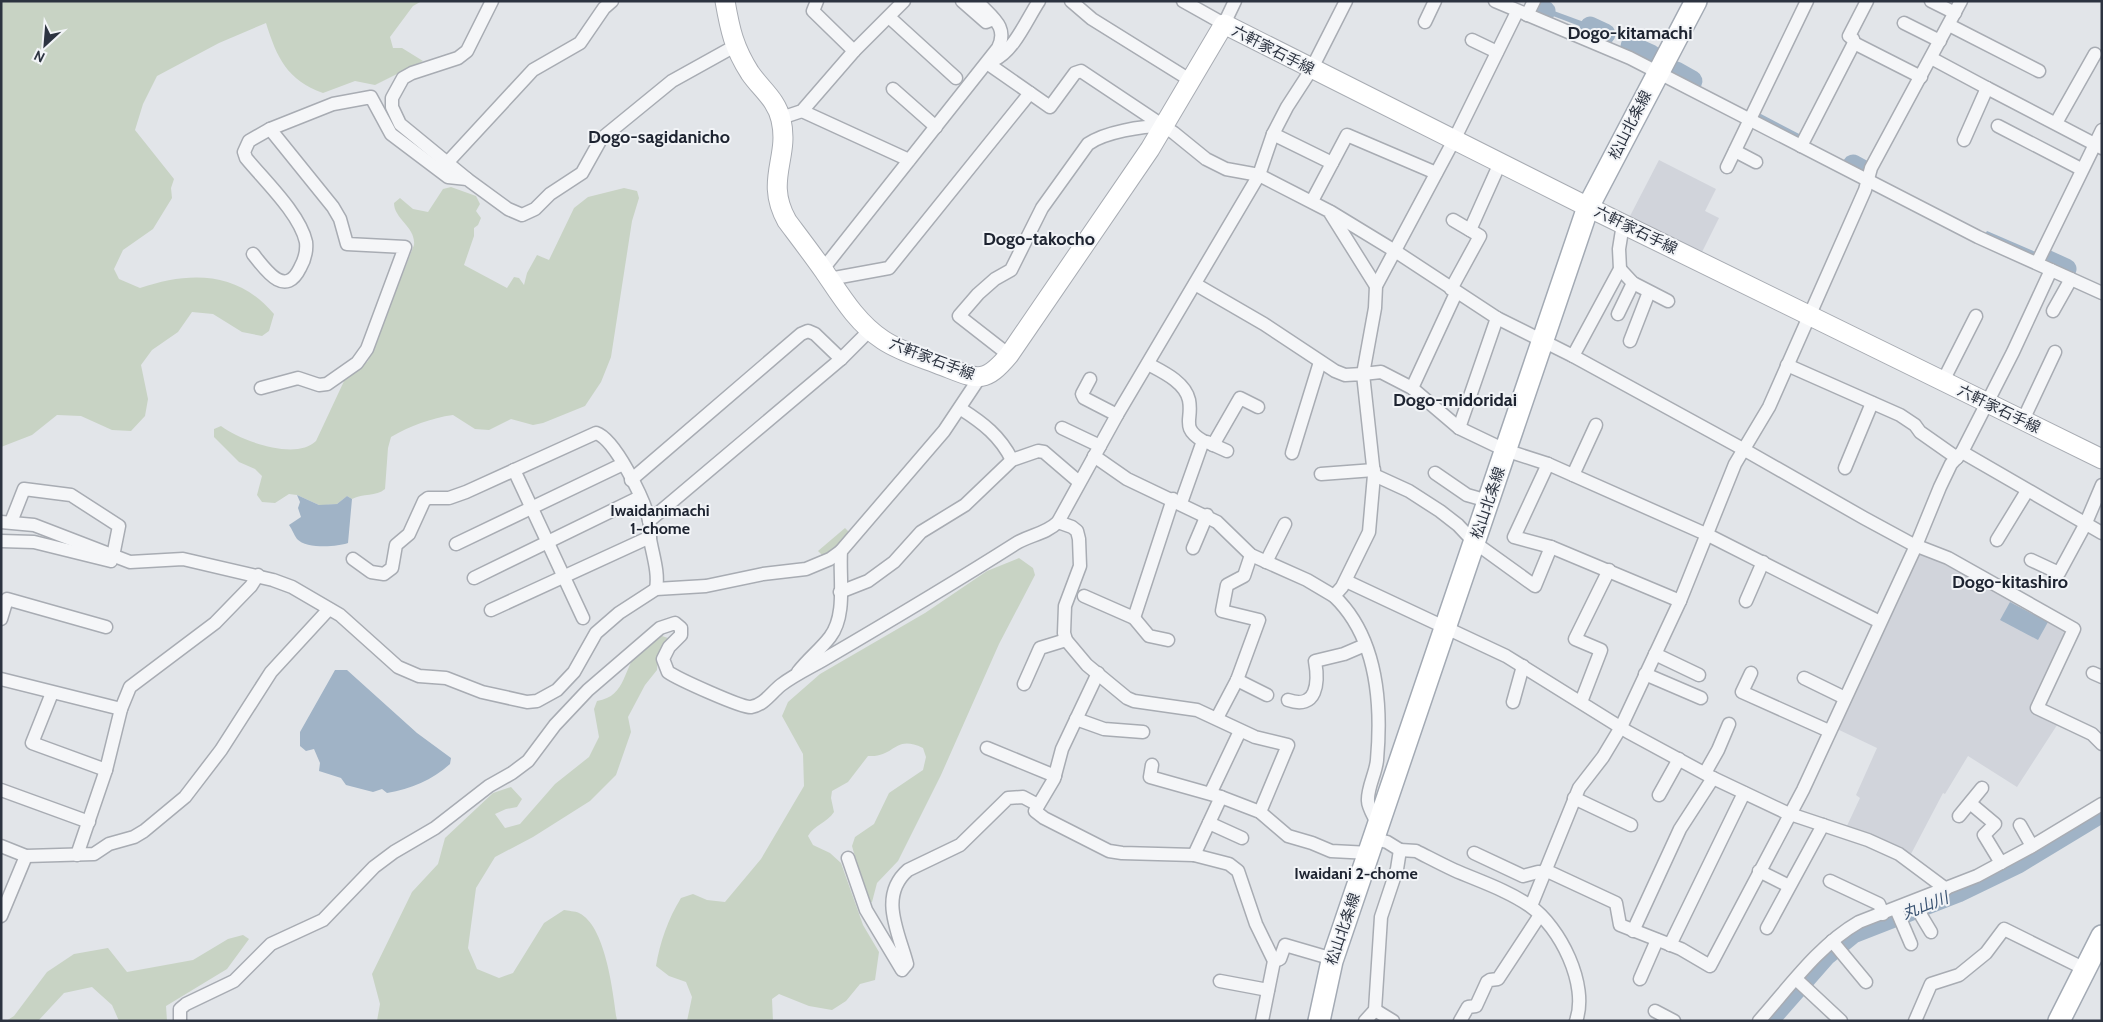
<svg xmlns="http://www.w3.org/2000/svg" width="2103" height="1022" font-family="Cabin,'Noto Sans JP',sans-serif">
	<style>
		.built { fill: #d1d4db }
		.green { fill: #c8d3c4 }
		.water { fill: #a0b3c6 }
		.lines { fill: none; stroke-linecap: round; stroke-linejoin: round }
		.river { stroke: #a0b3c6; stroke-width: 21 }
		.minor-casing { stroke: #a8acb3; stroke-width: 15 }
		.secondary-casing { stroke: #a8acb3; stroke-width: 21 }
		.primary-casing { stroke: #a3aab4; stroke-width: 24 }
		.minor { stroke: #f5f6f8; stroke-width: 12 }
		.secondary { stroke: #fff; stroke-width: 19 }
		.primary { stroke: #fff; stroke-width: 21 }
		.labels { text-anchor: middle; stroke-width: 4; stroke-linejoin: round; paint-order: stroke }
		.street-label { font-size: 15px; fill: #2c3340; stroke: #f2f4f7 }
		.neighbourhood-label { font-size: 16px; font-weight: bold; fill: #1e2431; stroke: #f2f4f7 }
		.water-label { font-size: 16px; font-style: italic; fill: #395271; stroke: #f2f4f7 }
		.quarter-label { font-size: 18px; font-weight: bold; fill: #1e2431; stroke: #f2f4f7 }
	</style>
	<rect width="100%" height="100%" fill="#e2e5e9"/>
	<g class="built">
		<polygon points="1659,160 1716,189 1705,211 1719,218 1702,252 1629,218"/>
		<polygon points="1919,551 1976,579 2071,633 2034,708 2059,722 2017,787 1968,756 1945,794 1943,793 1911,854 1846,828 1860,798 1856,795 1877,748 1835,728"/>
	</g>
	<g class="green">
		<path d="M1,1h421l-9,5 -23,31 3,11h9l21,13 -48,24 -20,-4 -32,12c-36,-13 -46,-35 -57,-70l-47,20 -62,33 -14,28 -8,26 39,49 -3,9 1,10 -19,31 -30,21 -9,19 5,10 21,9c50,-17 98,-17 134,26l-5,17 -7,5 -20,-4 -29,-18 -21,-2 -14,20 -26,18 -11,15 7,34 -3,17 -14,15 -19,-1 -31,-14 -24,-1 -25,20 -31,12z"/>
		<path d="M451,187l25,9 4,8 -4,7 5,7 -3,7 -4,3v8l-10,29 43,23 7,-11 5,1 5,7 3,-12 10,-18 12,5 25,-52 14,-11 36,-9 13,3 2,7 -7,23 -21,136 -10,25 -16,24 -42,17 -10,2 -22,-6 -22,11 -14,-1 -22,-14c-22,3 -43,11 -62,22l-3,11 -3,41c-9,8 -22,4 -33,10l-5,-3 -10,8 -12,1h-6l-22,-10 -8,-1 -14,9 -13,-1 -5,-7 5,-19 -7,-7 -16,-7 -25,-25v-8l7,-3c20,15 75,35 95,15l29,-62 23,-18 46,-116c2,-18 -20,-26 -20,-42l6,-5 13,11 15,3 15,-23z"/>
		<polygon points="845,528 850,533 845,542 825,558 818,551"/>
		<path d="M1019,558l14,10 2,7 -36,69 -58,131 -43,86 -21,22 -5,19 -4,1 -16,-57 3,-9 19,-13 15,-31 34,-23 3,-13 -3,-9c-30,-14 -27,10 -55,8l-20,26 -16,9 -1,7 3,14c-7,11 -20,13 -26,24l5,9 17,8 11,10 22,62 16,27 -4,28 -15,4 -14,17 -14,9 -23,-4 -30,-12 -7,5 1,22h-86l5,-24 -6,-15 -17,-6 -13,-10c4,-24 12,-47 25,-68l12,-4 14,6 18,2 36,-43 43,-73 -1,-32 -21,-38 6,-14 32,-28 105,-61 62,-42z"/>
		<path d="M662,636l6,2 -10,17 -1,15 -12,15 -17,32 3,15 -15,43 -26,26 -57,36 -38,20 -19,31 -8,60 9,21 22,9 14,-5 31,-50 20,-13c4,1 11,1 15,3 27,13 34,80 38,108h-240l3,-17 -8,-30 40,-82 26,-28 7,-26 48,-45 18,-6 11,12 -5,8 -11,2 -11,5 10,14 15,-4 35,-40 34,-27 10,-20 -5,-28 3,-8c31,-5 25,-34 44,-53 5,-5 14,-8 21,-12z"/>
		<polygon points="243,935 249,939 227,969 166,1006 167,1021 119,1021 112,1005 92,987 64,993 38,1021 6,1021 14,1016 47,972 74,954 108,948 127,972 193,960 228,939"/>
	</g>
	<g class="water">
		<polygon points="1554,11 1584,22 1582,27 1553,16"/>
		<polygon points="1759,113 1803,136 1800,141 1756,118"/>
		<polygon points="1987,231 2038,253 2036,258 1984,236"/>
		<path d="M297,495l22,10 18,-1 10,-8 5,3 -4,44c-11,4 -42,6 -51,-4 -3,-4 -5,-10 -8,-14l12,-8 -3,-9 2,-6z"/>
		<polygon points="2010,602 2048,622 2038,640 2000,620"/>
		<path d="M335,670h12l70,63 34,25 -1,6c-18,16 -39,25 -63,29l-5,-4 -9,3 -27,-7 -5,-7 -22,-7 1,-8 -6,-14 -8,2 -6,-5v-14z"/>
	</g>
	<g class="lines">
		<g class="river">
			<polyline points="1535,7 1545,11"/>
			<polyline points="1590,27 1605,34"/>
			<polyline points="1631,46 1651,55"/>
			<polyline points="1676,72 1692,81"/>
			<polyline points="1853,165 1864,171"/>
			<polyline points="2044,259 2066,269"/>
			<polyline points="1768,1021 1825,956 1853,933 1958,892 2018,863 2102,812"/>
		</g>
		<defs>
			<g id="minor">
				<polyline points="817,1 813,11 854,51"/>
				<polyline points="962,1 986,22 991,20"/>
				<polyline points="1071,1 1092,19 1190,80"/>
				<polyline points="1183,1 1224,24 1235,1"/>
				<polyline points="1495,1 1630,58 1978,237 2102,293"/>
				<polyline points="1931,1 1955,13"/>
				<polyline points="1517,12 1454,140 1376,286 1375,308 1363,374 1381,372 1412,388 1459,428 1505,450 1548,464 1708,535 1880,622"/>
				<polyline points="1527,15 1534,1"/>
				<polyline points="889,17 956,78"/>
				<polyline points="1425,22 1435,1"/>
				<polyline points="1904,23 1940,41"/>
				<polyline points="1949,25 2039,71"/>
				<polyline points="1472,40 1497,52"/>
				<polyline points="1854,43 1853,39 1849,36 1867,1"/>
				<polyline points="1931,58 1987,88"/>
				<path d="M994,60c20,-9 33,-41 45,-59"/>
				<polyline points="987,63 1050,107 1075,73 1081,71 1174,133 1206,159 1226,169 1259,175 1273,134 1287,107 1311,70 1346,1"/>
				<polyline points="893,89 936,127"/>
				<polyline points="802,111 909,160"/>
				<polyline points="781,118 802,111 854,51 904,1"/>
				<polyline points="2056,123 2095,54"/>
				<polyline points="1998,126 2081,169"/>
				<polyline points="1273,134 1332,163"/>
				<polyline points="1964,140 1987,88 2102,148"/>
				<polyline points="1801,146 1854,43 1921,77"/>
				<polyline points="1735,151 1756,162"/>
				<polyline points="447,163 533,70 580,43 604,8 612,1"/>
				<polyline points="1727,167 1807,1"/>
				<polyline points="467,179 400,124 392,107 392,98 403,78 412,73 458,58 467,51 492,1"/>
				<polyline points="1312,201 1347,135 1436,173"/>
				<polyline points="1331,212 1395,251 1497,318 1573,356 1620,269 1619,249 1623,224"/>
				<polyline points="1470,230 1500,163"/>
				<path d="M253,254c12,15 32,45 47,14 4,-7 7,-17 6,-26 -6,-28 -42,-62 -60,-84l-2,-6 5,-11 21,-12"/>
				<polyline points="2037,263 2102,130"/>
				<path d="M823,269l175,-221c11,-22 -7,-31 -21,-47"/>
				<polyline points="1620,269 1633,283 1668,301"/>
				<polyline points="829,279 889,268 1030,93"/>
				<polyline points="1195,284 1264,324 1335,371 1345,375 1363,374 1374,475 1409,491 1440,511 1458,525 1474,542 1535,586 1551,547"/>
				<polyline points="1451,289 1480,236 1453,220"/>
				<polyline points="2053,311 2071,279"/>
				<polyline points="1618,314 1633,283"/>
				<polyline points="1630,341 1649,292"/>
				<path d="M1009,355l-50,-39 19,-22 17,-15 16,-9 31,-62 46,-64c17,-12 54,-18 75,-18"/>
				<polyline points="1573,356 1743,449 1864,518 1912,544 1948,558 2074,629 2037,708 2092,734 2102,744"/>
				<path d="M1148,364c15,8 37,18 41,36 4,20 -9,27 14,41l-22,62"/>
				<polyline points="1787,365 1900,415 1915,425 1920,432 1957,458"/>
				<polyline points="1090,379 1082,394 1084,398 1117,415"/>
				<polyline points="1943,381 1976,316"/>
				<polyline points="261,388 298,378 319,385 327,384 357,363 367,349 405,247 347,244 340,219 333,207 270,129 333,104 371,97 391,134 448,177 467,179 508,209 522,215 535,209 550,194 582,173 601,139 672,81 735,46"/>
				<polyline points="1412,388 1456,293"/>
				<path d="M961,409c22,14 39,27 51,51"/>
				<polyline points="2023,420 2055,352"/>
				<polyline points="1062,428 1100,446"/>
				<polyline points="1459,428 1497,318"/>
				<polyline points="1207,442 1227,451"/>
				<polyline points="1213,445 1240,398 1258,407"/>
				<polyline points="1962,452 2102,533"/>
				<polyline points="1292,453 1320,362"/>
				<polyline points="1094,456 1127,479 1217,522 1251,555 1307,580 1334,596"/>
				<polyline points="1548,464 1514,537 1551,547 1680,601"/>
				<polyline points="1845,468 1872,403"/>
				<polyline points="514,470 583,618"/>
				<polyline points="1435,473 1467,495 1488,501"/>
				<polyline points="1321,474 1374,470"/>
				<path d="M1374,475l-5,57 -27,55 -8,9c43,41 48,108 43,164 -1,13 -10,28 -9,41 0,7 7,17 10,24"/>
				<polyline points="1573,475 1596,425"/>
				<polyline points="631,480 801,334 808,331 815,334 841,359"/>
				<polyline points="649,521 841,359 870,330"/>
				<polyline points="1,522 34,525 130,562 183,559 273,580 292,587 340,615 398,667 419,676 446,678 482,692 527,702 537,701 557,690 574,672 596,633 619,613 656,589 706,586 763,574 806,569 830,559 841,551"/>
				<polyline points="11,522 24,489 71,495 119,526 113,556"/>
				<polyline points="1058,522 1072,527 1077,531 1079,539 1080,566 1065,606 1064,633 1066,640 1087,665 1127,698 1134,701 1197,710 1255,737 1288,745 1260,812"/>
				<polyline points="1997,540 2027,491"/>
				<polyline points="1,541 34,542 111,561"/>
				<polyline points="456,544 623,464"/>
				<polyline points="1193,548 1207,515"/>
				<path d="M353,559l18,13 13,2 8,-6 4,-23 13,-11 15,-33 4,-3h21l17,-6 130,-59c19,6 48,66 53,87 2,6 0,13 1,19 3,17 9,34 6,50"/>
				<polyline points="2031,560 2059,573 2085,525 2102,485"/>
				<polyline points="1266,562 1285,524"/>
				<polyline points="474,578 640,497"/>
				<polyline points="1346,581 1506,656 1628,732 1713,778 1787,813 1868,840 1899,854 1946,889"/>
				<polyline points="840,592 868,581 894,562 921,532 965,505 1012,460 1038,451 1044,452 1079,482"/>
				<polyline points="1084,596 1134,618 1173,499"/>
				<polyline points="1746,601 1763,562"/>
				<polyline points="491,610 650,537"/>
				<polyline points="1134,618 1149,636 1168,640"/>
				<polyline points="1,619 7,599 106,627"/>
				<polyline points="1655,654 1699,675"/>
				<path d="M798,672c10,-13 23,-23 32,-35 17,-22 9,-60 11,-86l103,-120 36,-54"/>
				<polyline points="1098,673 1062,749 1054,779 1035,811 1044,818 1109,851 1122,853 1194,855 1229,864 1238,871 1256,924 1274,961 1262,1021"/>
				<polyline points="1751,673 1742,692 1829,731"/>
				<polyline points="2093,673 2102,677"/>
				<polyline points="1645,674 1701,698"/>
				<polyline points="1804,678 1845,698"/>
				<polyline points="1,679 121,709"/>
				<polyline points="1237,680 1267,695"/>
				<polyline points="1024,684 1040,648 1066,640"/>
				<polyline points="52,693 32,743 106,770"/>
				<path d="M1288,700c29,10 31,-17 27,-39l29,-7 21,-9"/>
				<polyline points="1513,702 1523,666"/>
				<polyline points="1581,702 1601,650 1575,639 1609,570"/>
				<polyline points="1217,718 1237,680 1259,620 1222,611 1227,585 1244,576 1251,555"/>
				<polyline points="1076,719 1104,729 1143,732"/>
				<polyline points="987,748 1055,776"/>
				<polyline points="1152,765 1150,777 1221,797 1194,855"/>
				<polyline points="1705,773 1718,750 1729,724"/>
				<polyline points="1,790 89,822"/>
				<polyline points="1211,792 1240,731"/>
				<polyline points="1659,795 1679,759"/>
				<polyline points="1221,797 1260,812 1288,836 1312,843 1331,851 1370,853"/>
				<polyline points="1574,798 1631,825"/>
				<polyline points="1970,803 1995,824 1984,835 2001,863"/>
				<polyline points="1959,816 1982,788"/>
				<polyline points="1209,823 1242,838"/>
				<polyline points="2020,825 2032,846"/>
				<polyline points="1,846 26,856 94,854 109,844 134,837 144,831 185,797 221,750 271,672 329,609"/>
				<path d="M1400,850l16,1c12,6 25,13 38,19 25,11 53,20 76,36 30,21 59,79 46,115"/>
				<polyline points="1474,853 1523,876 1538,872 1544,873"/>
				<polyline points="77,855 106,770 121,709 130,687 215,623 251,586 258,575"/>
				<path d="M848,858l18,52 36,60 5,-6c-8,-31 -29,-68 1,-94l52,-25 48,-47 15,-1 15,8"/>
				<polyline points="1545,870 1616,903 1620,925 1681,949 1710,966 1803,790 1915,548 1940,487 1951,464 1962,452 2013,352 2051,270"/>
				<polyline points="1759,871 1789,886"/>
				<polyline points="1830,881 1879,904 1883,914"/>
				<polyline points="1916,901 1922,917 1931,932"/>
				<polyline points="1531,906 1579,788 1603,757 1621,727 1680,601 1735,464 1769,407 1865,190 1871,168 1961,1"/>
				<polyline points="1896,909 1911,944"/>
				<polyline points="1,916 26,856"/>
				<polyline points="1767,928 1823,825"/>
				<polyline points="1633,931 1680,829 1713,778"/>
				<polyline points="1832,941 1866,982"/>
				<polyline points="1670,945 1744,793"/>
				<polyline points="1274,961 1280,959 1285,945 1333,959"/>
				<polyline points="1640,979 1657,940"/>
				<polyline points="1796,979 1841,1021"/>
				<polyline points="1220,981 1268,990"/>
				<polyline points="1375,1010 1393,1021"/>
				<polyline points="1655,1011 1674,1021"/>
				<path d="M180,1021v-12l6,-5 48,-23 37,-37 52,-24 51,-53 20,-15 41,-24 54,-42 23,-13 16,-12 27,-36 33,-35 72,-62 15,-5 6,5v7l-12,12 -6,12 5,13c10,7 74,36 83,35 13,-2 20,-14 30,-22 13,-10 28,-17 42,-25 65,-38 129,-76 192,-116 14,-9 31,-10 43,-22l59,-107 142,-240 70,36 47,75"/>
				<polyline points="1365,1021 1375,1010 1381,917 1397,869 1400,850 1387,842 1375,839"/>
				<polyline points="1460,1021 1468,1007 1476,1006 1487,982 1490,980 1498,979 1540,915"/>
				<path d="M1759,1021c31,-35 60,-76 100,-99l118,-46 52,-28 73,-44"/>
				<polyline points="1915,1021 1931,984 1959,975 1986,953 2004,929 2085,969"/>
			</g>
			<path id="secondary" d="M725,1c5,29 9,47 25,72 11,16 27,27 31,47 9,38 -17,60 6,101 12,16 25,33 37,50 17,25 33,52 59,69 18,12 40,18 60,26 34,13 41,19 66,-11l141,-206 74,-125 364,183 514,252"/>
			<g id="primary">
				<polyline points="1319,1021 1332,961 1588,207 1696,1"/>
				<polyline points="2059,1021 2102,936"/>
			</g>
		</defs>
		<use href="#minor" class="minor-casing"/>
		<use href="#secondary" class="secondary-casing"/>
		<use href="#primary" class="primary-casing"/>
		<use href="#minor" class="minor"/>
		<use href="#secondary" class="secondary"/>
		<use href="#primary" class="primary"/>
	</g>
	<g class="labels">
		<g class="street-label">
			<text transform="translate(1273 50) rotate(27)" y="5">六軒家石手線</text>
			<text transform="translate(1630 125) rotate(-63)" y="5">松山北条線</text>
			<text transform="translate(1636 230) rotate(26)" y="5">六軒家石手線</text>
			<text transform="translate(932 359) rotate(21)" y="5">六軒家石手線</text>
			<text transform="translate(1999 409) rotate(26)" y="5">六軒家石手線</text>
			<text transform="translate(1488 503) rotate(-71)" y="5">松山北条線</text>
			<text transform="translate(1343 929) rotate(-71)" y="5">松山北条線</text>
		</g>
		<g class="neighbourhood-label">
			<text x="660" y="516">Iwaidanimachi<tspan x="660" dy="18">1-chome</tspan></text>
			<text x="1356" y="879">Iwaidani 2-chome</text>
		</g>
		<g class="water-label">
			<text transform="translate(1925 905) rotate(-21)" y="6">丸山川</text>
		</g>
		<g class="quarter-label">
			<text x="1630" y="39">Dogo-kitamachi</text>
			<text x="659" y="143">Dogo-sagidanicho</text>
			<text x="1039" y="245">Dogo-takocho</text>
			<text x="1455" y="406">Dogo-midoridai</text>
			<text x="2010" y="588">Dogo-kitashiro</text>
		</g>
	</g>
	<rect width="2103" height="1022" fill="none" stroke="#2c3340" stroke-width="5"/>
	<g transform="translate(45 45) rotate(206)" stroke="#f2f4f7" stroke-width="4" paint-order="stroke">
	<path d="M0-4L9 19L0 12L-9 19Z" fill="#2c3340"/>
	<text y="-8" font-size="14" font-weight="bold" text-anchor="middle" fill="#2c3340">N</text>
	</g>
</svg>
